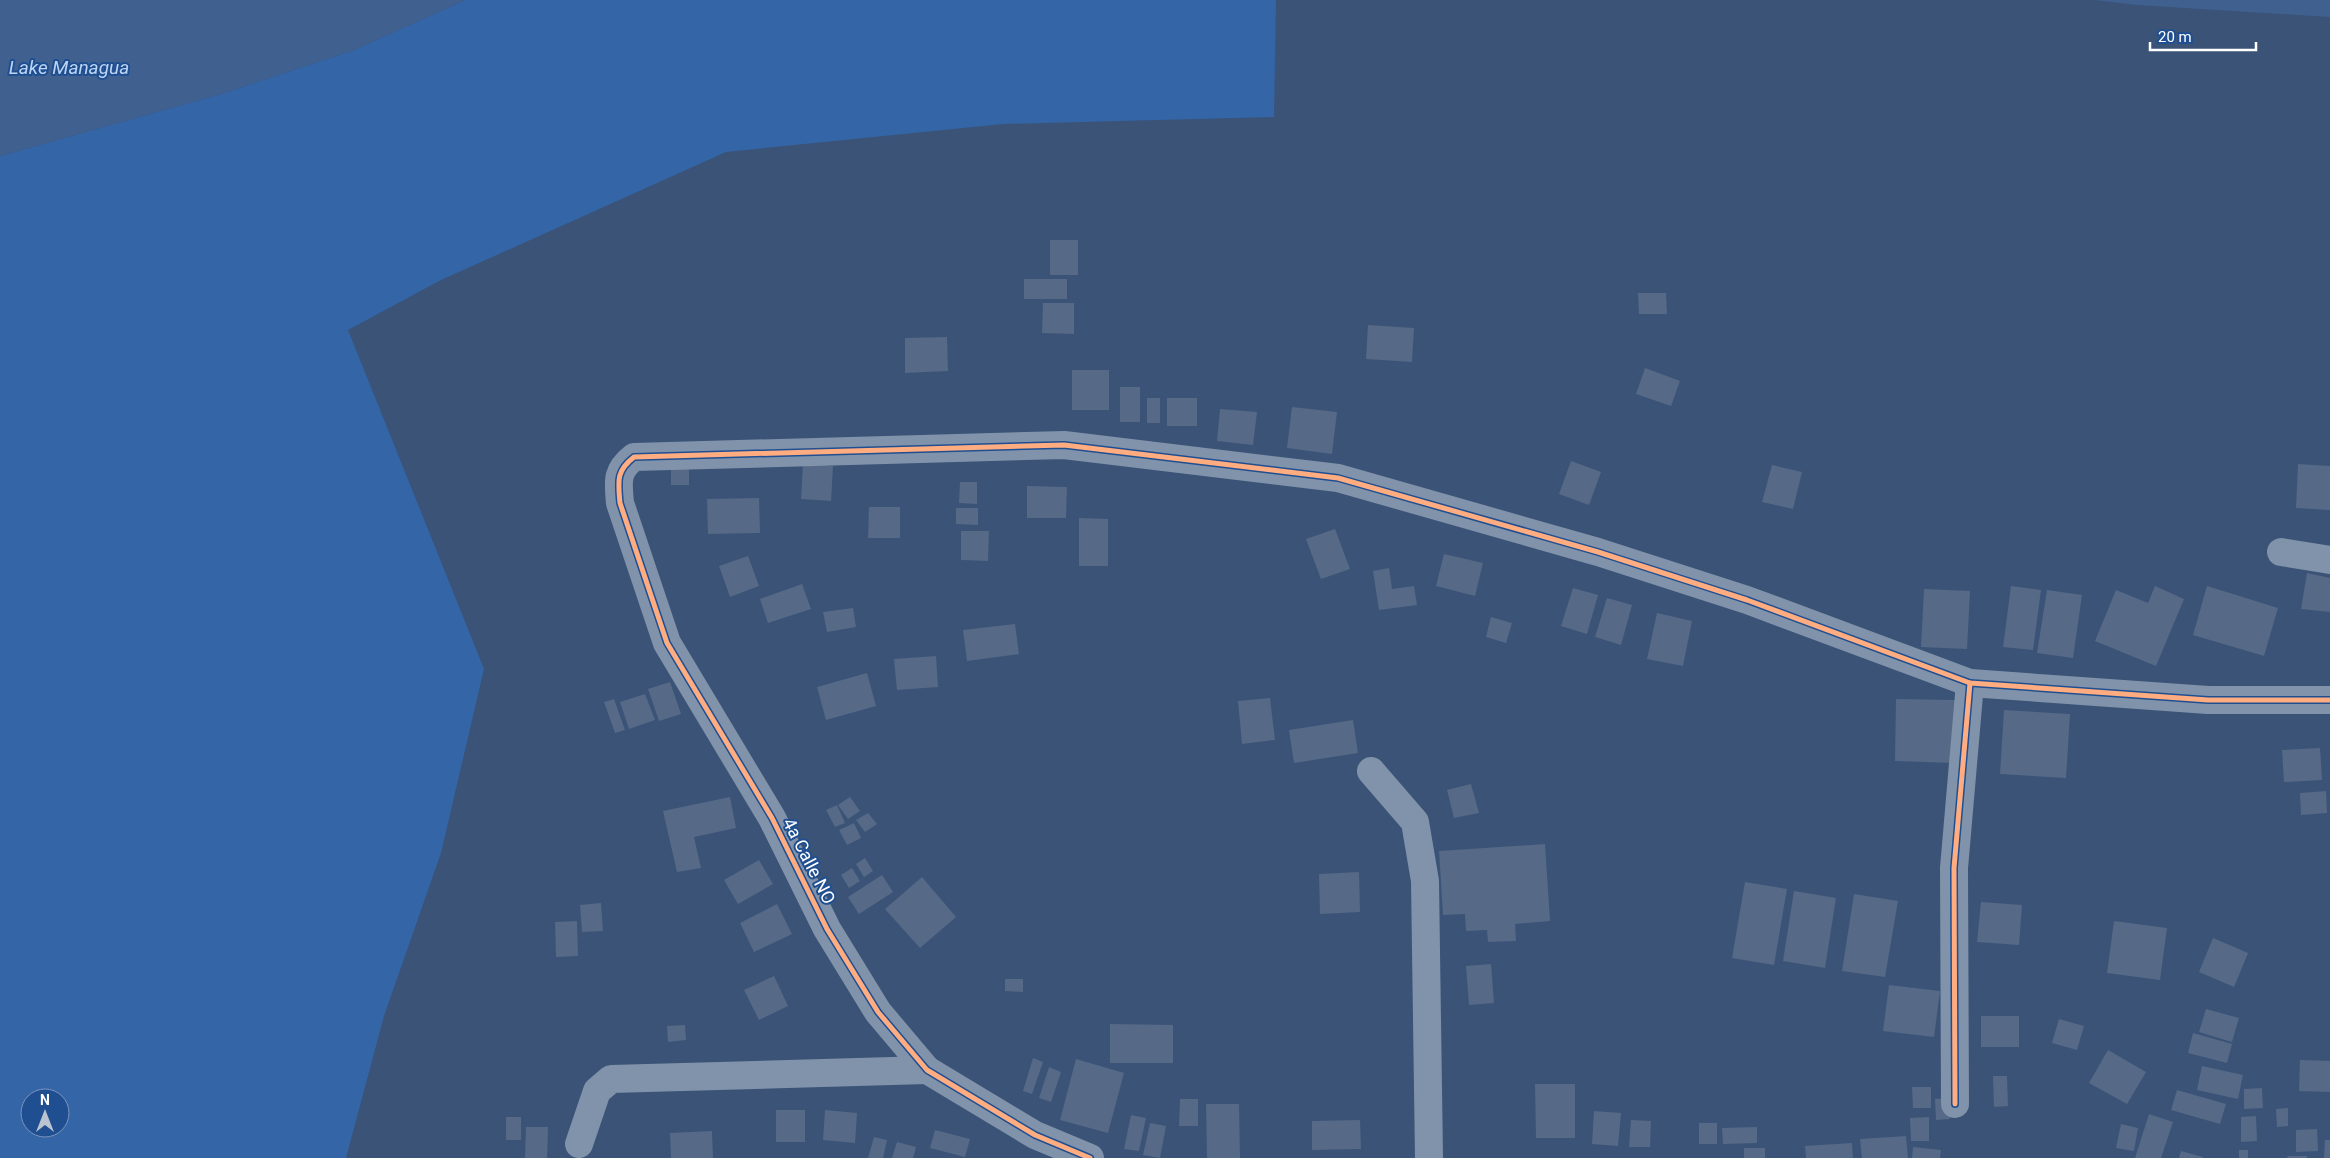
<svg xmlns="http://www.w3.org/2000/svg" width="2330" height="1158" font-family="Roboto,sans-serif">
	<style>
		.green { fill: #3465a7; fill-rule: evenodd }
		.water { fill: #406190 }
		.building { fill: #566a87 }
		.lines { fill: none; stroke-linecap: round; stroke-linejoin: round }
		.minor { stroke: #8193aa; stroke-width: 28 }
		.cycleway-casing { stroke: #204f91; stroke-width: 8 }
		.cycleway { stroke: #ffac80; stroke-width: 5 }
		.labels { text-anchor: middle; stroke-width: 4; stroke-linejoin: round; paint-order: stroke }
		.street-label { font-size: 18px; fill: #fff; stroke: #204f91 }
		.water-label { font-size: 19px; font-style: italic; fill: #bdd5f4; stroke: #204f91 }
	</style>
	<rect width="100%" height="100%" fill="#3a5377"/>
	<path class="green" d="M465,0h811l-2,117 -271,7 -277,28 -285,128 -93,50 136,339 -43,184 -57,163 -38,142h-346v-1002l221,-62 133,-44zM30,1098h30v30h-30z"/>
	<g class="water">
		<polygon points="0,0 465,0 354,50 221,94 0,156"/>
		<polygon points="2095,0 2330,0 2330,17 2137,5"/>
	</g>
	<g class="building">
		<rect x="1050" y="240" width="28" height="35"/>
		<rect x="1024" y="279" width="43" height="20"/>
		<polygon points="1638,293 1666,293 1667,314 1639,314"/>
		<polygon points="1043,303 1074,303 1074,334 1042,333"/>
		<polygon points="1368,325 1414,328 1412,362 1366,359"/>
		<polygon points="947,337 948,371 905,373 905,338"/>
		<polygon points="1645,368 1680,381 1671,406 1636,394"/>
		<rect x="1072" y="370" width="37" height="40"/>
		<rect x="1120" y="387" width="20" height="35"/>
		<rect x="1147" y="398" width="13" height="25"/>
		<rect x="1167" y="398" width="30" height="28"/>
		<polygon points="1292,407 1337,412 1332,454 1287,448"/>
		<polygon points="1220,409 1257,412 1253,445 1217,441"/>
		<polygon points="1571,461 1601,472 1589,505 1559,494"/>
		<polygon points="803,464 833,466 831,501 801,499"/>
		<polygon points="2298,464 2330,466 2330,510 2296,508"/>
		<polygon points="1772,465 1802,472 1793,509 1762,502"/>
		<rect x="671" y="466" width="18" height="19"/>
		<polygon points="960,482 977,482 977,504 959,503"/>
		<polygon points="1027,486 1067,487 1066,518 1027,518"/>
		<polygon points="759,498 760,533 708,534 707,499"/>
		<polygon points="869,507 900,507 900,538 868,538"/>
		<polygon points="956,508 978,508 978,525 956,524"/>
		<polygon points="1079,518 1108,519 1108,566 1079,566"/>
		<polygon points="1335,529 1350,569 1321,579 1306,539"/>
		<polygon points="961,531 989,531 988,561 961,560"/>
		<polygon points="1444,554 1483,563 1475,596 1436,586"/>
		<polygon points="748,556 759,586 730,597 719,566"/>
		<polygon points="1389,568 1392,589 1414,586 1417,605 1379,610 1373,571"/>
		<polygon points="2307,573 2330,578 2330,612 2301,609"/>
		<polygon points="802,584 811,609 768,623 760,599"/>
		<polygon points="2011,586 2041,590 2033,650 2003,647"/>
		<polygon points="2155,586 2184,599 2156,666 2095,641 2116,590 2148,603"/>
		<polygon points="2207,586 2278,608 2264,656 2193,635"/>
		<polygon points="1573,588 1598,595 1587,634 1561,626"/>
		<polygon points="1924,589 1970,591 1967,649 1921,647"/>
		<polygon points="2047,590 2082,595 2073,658 2037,653"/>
		<polygon points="1607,598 1632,605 1621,645 1595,637"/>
		<polygon points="853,608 856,627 827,632 823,612"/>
		<polygon points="1657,613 1692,621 1683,666 1647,659"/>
		<polygon points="1491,617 1512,623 1506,643 1486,637"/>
		<polygon points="1015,624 1019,654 967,661 963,630"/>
		<polygon points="936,656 938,687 897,690 894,659"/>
		<polygon points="867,673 876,706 826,720 817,687"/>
		<polygon points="670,682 681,714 659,721 648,689"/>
		<polygon points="645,694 655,720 629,729 620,702"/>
		<polygon points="1270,698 1275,740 1242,744 1238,701"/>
		<polygon points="614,699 625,730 615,733 604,702"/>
		<polygon points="1896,699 1955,700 1954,763 1895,761"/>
		<polygon points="2004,710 2070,714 2066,778 2000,774"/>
		<polygon points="1353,720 1358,753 1294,763 1289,730"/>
		<polygon points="2320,748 2322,780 2284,782 2282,750"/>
		<polygon points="1471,784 1479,813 1454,818 1447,790"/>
		<polygon points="2326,791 2327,813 2301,815 2300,793"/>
		<polygon points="730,797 736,828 694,837 701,868 677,872 663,811"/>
		<polygon points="850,797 860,811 848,819 838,805"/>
		<polygon points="837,805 845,823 835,827 826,810"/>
		<polygon points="868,813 877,824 865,832 856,820"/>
		<polygon points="854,823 861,838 847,845 839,830"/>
		<polygon points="1545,844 1550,921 1515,924 1516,941 1488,942 1487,930 1466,931 1465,914 1443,915 1439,851"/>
		<polygon points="865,858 873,871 864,877 856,864"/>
		<polygon points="759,860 773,884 738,904 724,880"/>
		<polygon points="852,868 860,881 849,888 841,875"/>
		<polygon points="1359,872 1360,912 1320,914 1319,874"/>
		<polygon points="882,875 893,892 859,914 848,897"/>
		<polygon points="922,877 956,917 920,948 885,909"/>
		<polygon points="1745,882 1787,889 1774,965 1732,958"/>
		<polygon points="1794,891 1836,898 1825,968 1783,961"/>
		<polygon points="1854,894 1898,901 1885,977 1842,971"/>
		<polygon points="1981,902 2022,905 2019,945 1977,942"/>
		<polygon points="601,903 603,931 582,932 580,905"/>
		<polygon points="777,904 792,934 754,952 740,923"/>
		<polygon points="577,921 578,956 556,957 555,922"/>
		<polygon points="2114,921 2167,928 2160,980 2107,973"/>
		<polygon points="2213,938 2248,953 2234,987 2199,972"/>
		<polygon points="1491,964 1494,1003 1469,1005 1466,966"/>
		<polygon points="774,976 788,1006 759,1020 744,990"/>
		<polygon points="1005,979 1023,979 1023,992 1005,991"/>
		<polygon points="1889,985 1940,991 1934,1037 1883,1031"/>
		<polygon points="2206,1009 2239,1018 2232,1042 2199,1032"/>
		<rect x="1981" y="1016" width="38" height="31"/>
		<polygon points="2059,1019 2084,1026 2077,1050 2052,1043"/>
		<polygon points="1110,1024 1173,1025 1173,1063 1110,1063"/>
		<polygon points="685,1025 686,1040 668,1042 667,1026"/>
		<polygon points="2193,1033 2232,1044 2227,1063 2188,1053"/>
		<polygon points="2108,1050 2146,1072 2127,1104 2089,1083"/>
		<polygon points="1033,1058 1043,1062 1032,1094 1023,1091"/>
		<polygon points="1076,1059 1124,1073 1108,1133 1060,1120"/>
		<polygon points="2300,1060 2330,1061 2330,1092 2299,1091"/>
		<polygon points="2202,1066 2243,1075 2238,1099 2197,1090"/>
		<polygon points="1049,1067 1061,1072 1051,1102 1039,1098"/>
		<polygon points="1993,1076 2007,1076 2008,1106 1994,1107"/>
		<polygon points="1535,1084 1575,1084 1575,1138 1536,1138"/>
		<polygon points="1912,1087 1931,1087 1931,1108 1913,1108"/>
		<polygon points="2262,1088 2263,1108 2244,1109 2244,1089"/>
		<polygon points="2177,1090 2226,1104 2220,1124 2171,1110"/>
		<polygon points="1949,1098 1950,1119 1936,1120 1935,1099"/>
		<polygon points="1180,1099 1198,1099 1198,1126 1179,1126"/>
		<polygon points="1206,1104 1239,1104 1240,1158 1207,1158"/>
		<polygon points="2288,1108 2288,1126 2277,1127 2276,1109"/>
		<rect x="776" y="1110" width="29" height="32"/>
		<polygon points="825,1110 857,1113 855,1143 823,1140"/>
		<polygon points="1594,1111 1621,1113 1618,1146 1592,1144"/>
		<polygon points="2149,1114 2173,1122 2161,1158 2135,1158"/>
		<polygon points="1131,1115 1146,1118 1139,1151 1124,1149"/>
		<polygon points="2256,1116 2257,1141 2241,1142 2241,1117"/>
		<rect x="506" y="1117" width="15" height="23"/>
		<polygon points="1929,1117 1929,1141 1911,1141 1910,1118"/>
		<polygon points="1360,1120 1361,1149 1312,1150 1312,1121"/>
		<polygon points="1631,1120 1651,1121 1650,1147 1629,1147"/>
		<polygon points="1150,1123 1166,1126 1160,1158 1143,1155"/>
		<rect x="1699" y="1123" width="18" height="21"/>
		<polygon points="2121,1124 2138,1128 2134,1151 2116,1148"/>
		<polygon points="526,1127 548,1127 547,1158 525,1158"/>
		<polygon points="1757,1127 1757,1143 1723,1144 1722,1128"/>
		<polygon points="2317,1129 2318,1151 2296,1152 2296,1130"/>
		<polygon points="935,1130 970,1139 965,1157 930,1148"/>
		<polygon points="712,1131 713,1158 671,1158 670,1133"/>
		<polygon points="1906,1136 1908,1158 1862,1158 1860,1139"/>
		<polygon points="874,1137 887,1140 883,1158 868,1158"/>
		<polygon points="2325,1140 2330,1140 2330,1158 2324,1158"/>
		<polygon points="897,1142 916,1147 913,1158 892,1158"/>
		<polygon points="1852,1143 1853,1158 1806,1158 1805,1146"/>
		<polygon points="1913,1147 1941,1150 1940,1158 1912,1158"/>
		<rect x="1744" y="1148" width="21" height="10"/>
		<rect x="2239" y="1150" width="9" height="8"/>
		<polygon points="2181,1151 2203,1157 2203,1158 2179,1158"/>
		<polygon points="2288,1156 2307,1156 2307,1158 2287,1158"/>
	</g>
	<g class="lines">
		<g class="minor">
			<polyline points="2281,552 2330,560"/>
			<polyline points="1371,771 1415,822 1425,881 1429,1158"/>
			<polyline points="1955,1104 1954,868 1970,683"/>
			<polyline points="579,1144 597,1091 611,1079 927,1070"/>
			<path d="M1090,1158l-55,-23 -108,-65 -49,-58 -51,-83 -55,-111 -105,-175 -47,-140c-2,-22 -4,-32 14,-46l430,-12 274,33 260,74 149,48 223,83 238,17h122"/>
		</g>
		<defs>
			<g id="cycleway">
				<polyline points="1955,1104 1954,868 1970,683"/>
				<path d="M1090,1158l-55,-23 -108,-65 -49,-58 -51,-83 -55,-111 -105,-175 -47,-140c-2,-22 -4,-32 14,-46l430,-12 274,33 260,74 149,48 223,83 238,17h122"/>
			</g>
		</defs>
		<use href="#cycleway" class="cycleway-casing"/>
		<use href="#cycleway" class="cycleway"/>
	</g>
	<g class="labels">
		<g class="street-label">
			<text transform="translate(809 861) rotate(63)" y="6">4a Calle NO</text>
		</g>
		<g class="water-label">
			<text x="69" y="74">Lake Managua</text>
		</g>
	</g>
	<g transform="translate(45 1113)"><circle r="24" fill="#204f91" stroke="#7995bd"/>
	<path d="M0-4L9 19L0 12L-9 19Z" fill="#bac3cf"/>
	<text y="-8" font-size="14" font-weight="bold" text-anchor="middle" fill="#ffffff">N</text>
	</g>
	<path d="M2150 42v8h106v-8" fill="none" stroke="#ffffff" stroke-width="2.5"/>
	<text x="2158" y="42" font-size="15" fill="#ffffff" stroke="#204f91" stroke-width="4" paint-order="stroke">20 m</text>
</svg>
